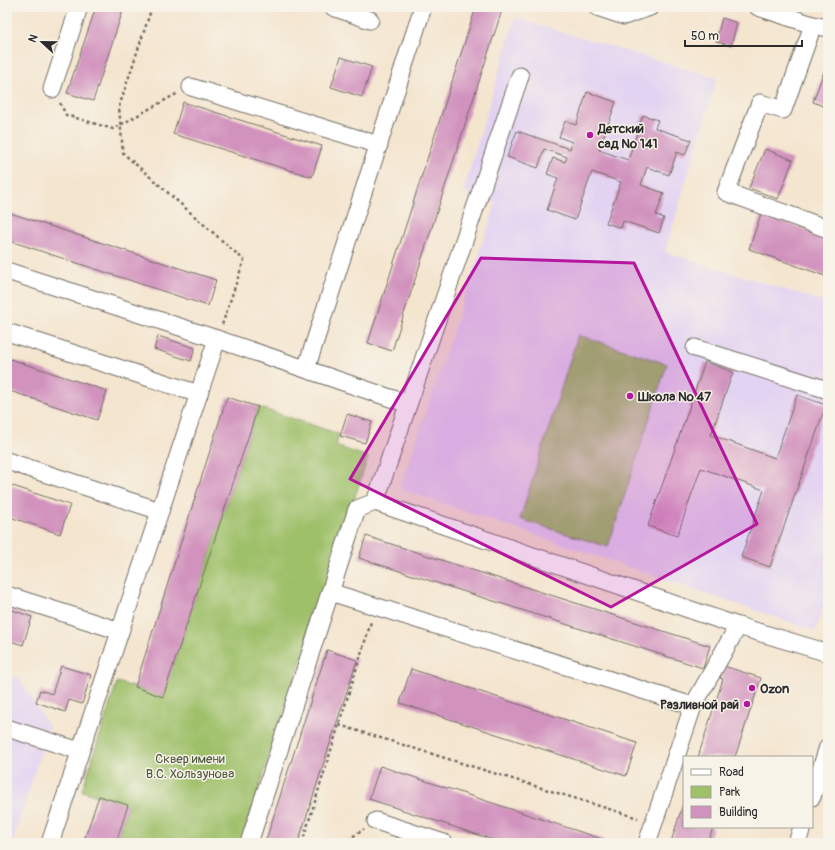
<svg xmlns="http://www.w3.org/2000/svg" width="835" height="850" font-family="Pangolin,sans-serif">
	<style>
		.built { fill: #e3d3f2 }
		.green { fill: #9ec069; stroke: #64764a }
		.building { fill: #d192be }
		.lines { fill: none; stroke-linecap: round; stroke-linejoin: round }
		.minor-casing { stroke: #716c64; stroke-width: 19 }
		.path { stroke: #716c64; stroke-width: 2.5; stroke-dasharray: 3 3; stroke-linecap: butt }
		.minor { stroke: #fff; stroke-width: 17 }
		.marked { fill: #b5179e; fill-opacity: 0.2; stroke: #b5179e; stroke-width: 3; stroke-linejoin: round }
		.poi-dot { fill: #b5179e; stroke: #f7f3e8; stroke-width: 1.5 }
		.labels { text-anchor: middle; stroke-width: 3; stroke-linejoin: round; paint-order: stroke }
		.poi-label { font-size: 13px; font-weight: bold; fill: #2b2b2b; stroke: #f7f3e8; text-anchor: start }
		.park-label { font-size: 13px; fill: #4e583e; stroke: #f7f3e8 }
	</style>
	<rect width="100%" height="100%" fill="#f7f3e8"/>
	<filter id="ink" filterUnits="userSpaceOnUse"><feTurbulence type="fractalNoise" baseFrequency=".025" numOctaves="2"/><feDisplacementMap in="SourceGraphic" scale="8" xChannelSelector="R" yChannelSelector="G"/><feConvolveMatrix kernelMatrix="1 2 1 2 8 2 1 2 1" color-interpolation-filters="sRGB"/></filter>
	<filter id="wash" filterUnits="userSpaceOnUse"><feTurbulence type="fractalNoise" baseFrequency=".012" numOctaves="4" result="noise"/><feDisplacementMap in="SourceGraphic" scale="16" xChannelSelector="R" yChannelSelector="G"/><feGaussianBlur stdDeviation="0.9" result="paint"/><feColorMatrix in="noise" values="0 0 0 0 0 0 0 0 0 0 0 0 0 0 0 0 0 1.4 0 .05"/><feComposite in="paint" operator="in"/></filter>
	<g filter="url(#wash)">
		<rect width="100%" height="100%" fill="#f4e5cf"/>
		<g class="built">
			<polygon points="515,18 717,78 665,252 828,303 828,592 816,631 400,489 496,203 463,192"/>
			<polygon points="7,674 20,679 49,727 12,843 7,843"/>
		</g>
		<g class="green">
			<polygon points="578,335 667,364 608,547 520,519"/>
			<polygon points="258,407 339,434 336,446 368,457 241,843 116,843 128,806 82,791 117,682 163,696"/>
		</g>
		<g id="blocks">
			<g class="building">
				<polygon points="96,7 124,7 93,101 67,93"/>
				<polygon points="476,7 503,7 392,351 368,343"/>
				<polygon points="722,18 737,23 731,46 716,41"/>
				<polygon points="341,57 372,67 362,97 331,87"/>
				<polygon points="828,60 828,108 813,102"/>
				<polygon points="587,92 616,102 599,150 628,160 643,115 658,120 655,128 691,140 685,155 677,152 669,175 647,167 641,185 664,193 656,215 664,218 659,233 623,221 621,228 606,223 621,182 592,172 575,220 547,210 558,178 547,174 553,158 565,162 567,157 544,149 538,168 507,157 517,131 570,149 572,142 559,137 565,121 576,125"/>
				<polygon points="183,102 322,146 312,177 173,134"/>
				<polygon points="765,149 793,160 778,199 749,188"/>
				<polygon points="7,212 216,280 208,306 7,240"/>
				<polygon points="761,214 828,237 828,277 749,249"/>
				<polygon points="158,336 195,348 191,361 154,349"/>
				<polygon points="7,358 107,391 97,420 7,390"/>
				<polygon points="705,362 733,372 711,435 775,458 797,395 826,405 770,567 741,557 764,490 701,468 677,536 648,526"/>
				<polygon points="227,397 258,407 163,697 135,687"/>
				<polygon points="347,414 372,422 365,443 340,436"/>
				<polygon points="7,484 70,505 60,534 7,516"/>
				<polygon points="366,536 710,646 703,668 359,558"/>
				<polygon points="7,608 32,617 23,645 7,640"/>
				<polygon points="327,650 357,660 298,843 265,843"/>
				<polygon points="61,666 91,675 82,704 69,700 65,712 36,702 40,690 52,694"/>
				<polygon points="724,666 761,678 735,757 698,757 723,679 720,678"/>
				<polygon points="411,669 637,743 626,776 400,703"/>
				<polygon points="380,766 605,840 604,843 503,843 369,799"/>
				<polygon points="99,796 128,805 116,843 83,843"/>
				<polygon points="684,801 684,827 713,827 708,843 666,843 667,841 671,842"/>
			</g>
		</g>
	</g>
	<g filter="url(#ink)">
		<use href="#blocks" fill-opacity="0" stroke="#716c64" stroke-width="1"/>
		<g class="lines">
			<defs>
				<g id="minor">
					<polyline points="333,7 370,20"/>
					<polyline points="597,7 624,16 650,7"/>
					<polyline points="758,7 813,25 783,110 760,103 726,192 828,229"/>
					<polyline points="813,25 828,28"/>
					<polyline points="520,76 375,502 738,626 828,653"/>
					<polyline points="191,87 379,145"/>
					<polyline points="52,89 79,7"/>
					<polyline points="7,271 217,339 408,404"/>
					<polyline points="7,332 199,394"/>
					<polyline points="695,348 828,390"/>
					<polyline points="306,369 423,7"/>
					<polyline points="7,461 160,511"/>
					<polyline points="330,592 693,706 738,626"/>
					<polyline points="7,595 120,631"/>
					<polyline points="7,728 80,751"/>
					<polyline points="812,797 828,747"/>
					<polyline points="376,821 444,843"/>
					<polyline points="50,843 217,339"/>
					<polyline points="249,843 357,509 375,502"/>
					<polyline points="647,843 693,706"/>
					<polyline points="797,843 802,827"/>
				</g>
			</defs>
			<use href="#minor" class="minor-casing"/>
			<g class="path">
				<polyline points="152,7 119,107 123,153 244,260 222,325"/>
				<polyline points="60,103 66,115 113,129 178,93"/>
				<polyline points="339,725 638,818"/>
				<polyline points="302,843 371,622"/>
				<polyline points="343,843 364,829"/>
			</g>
			<use href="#minor" class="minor"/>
		</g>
	</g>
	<path class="marked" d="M481,258l153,5 123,261 -146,83 -261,-128z"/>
	<g class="poi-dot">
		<circle cx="590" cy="135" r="4"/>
		<circle cx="630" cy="396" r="4"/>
		<circle cx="752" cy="688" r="4"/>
		<circle cx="747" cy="704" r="4"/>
	</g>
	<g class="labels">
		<g class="poi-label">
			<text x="598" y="133">Детский<tspan x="598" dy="15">сад № 141</tspan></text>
			<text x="638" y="401">Школа № 47</text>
			<text x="760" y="693">Ozon</text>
			<text x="739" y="709" text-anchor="end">Разливной рай</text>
		</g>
		<g class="park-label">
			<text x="190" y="763">Сквер имени<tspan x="190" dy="15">В.С. Хользунова</tspan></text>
		</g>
	</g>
	<rect width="835" height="850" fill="none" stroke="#f7f3e8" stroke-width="24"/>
	<rect x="683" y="756" width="130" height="72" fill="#f7f3e8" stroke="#a5a39c"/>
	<rect x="691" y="769" width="20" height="6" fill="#ffffff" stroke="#a5a39c"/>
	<text x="719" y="776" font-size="12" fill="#2b2b2b">Road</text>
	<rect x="691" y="786" width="20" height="12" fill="#9ec069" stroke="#a5a39c"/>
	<text x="719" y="796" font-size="12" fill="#2b2b2b">Park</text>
	<rect x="691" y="806" width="20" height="12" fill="#d192be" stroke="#a5a39c"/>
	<text x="719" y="816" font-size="12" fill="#2b2b2b">Building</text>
	<g transform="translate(42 42) rotate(292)" stroke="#f7f3e8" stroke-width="3" paint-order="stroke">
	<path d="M0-3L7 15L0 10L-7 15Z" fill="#2b2b2b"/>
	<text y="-6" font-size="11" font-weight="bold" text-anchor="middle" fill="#2b2b2b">N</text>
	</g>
	<path d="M685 40v6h117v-6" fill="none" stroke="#2b2b2b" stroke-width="2"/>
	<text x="691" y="40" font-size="12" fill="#2b2b2b" stroke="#f7f3e8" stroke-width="3" paint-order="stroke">50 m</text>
</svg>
